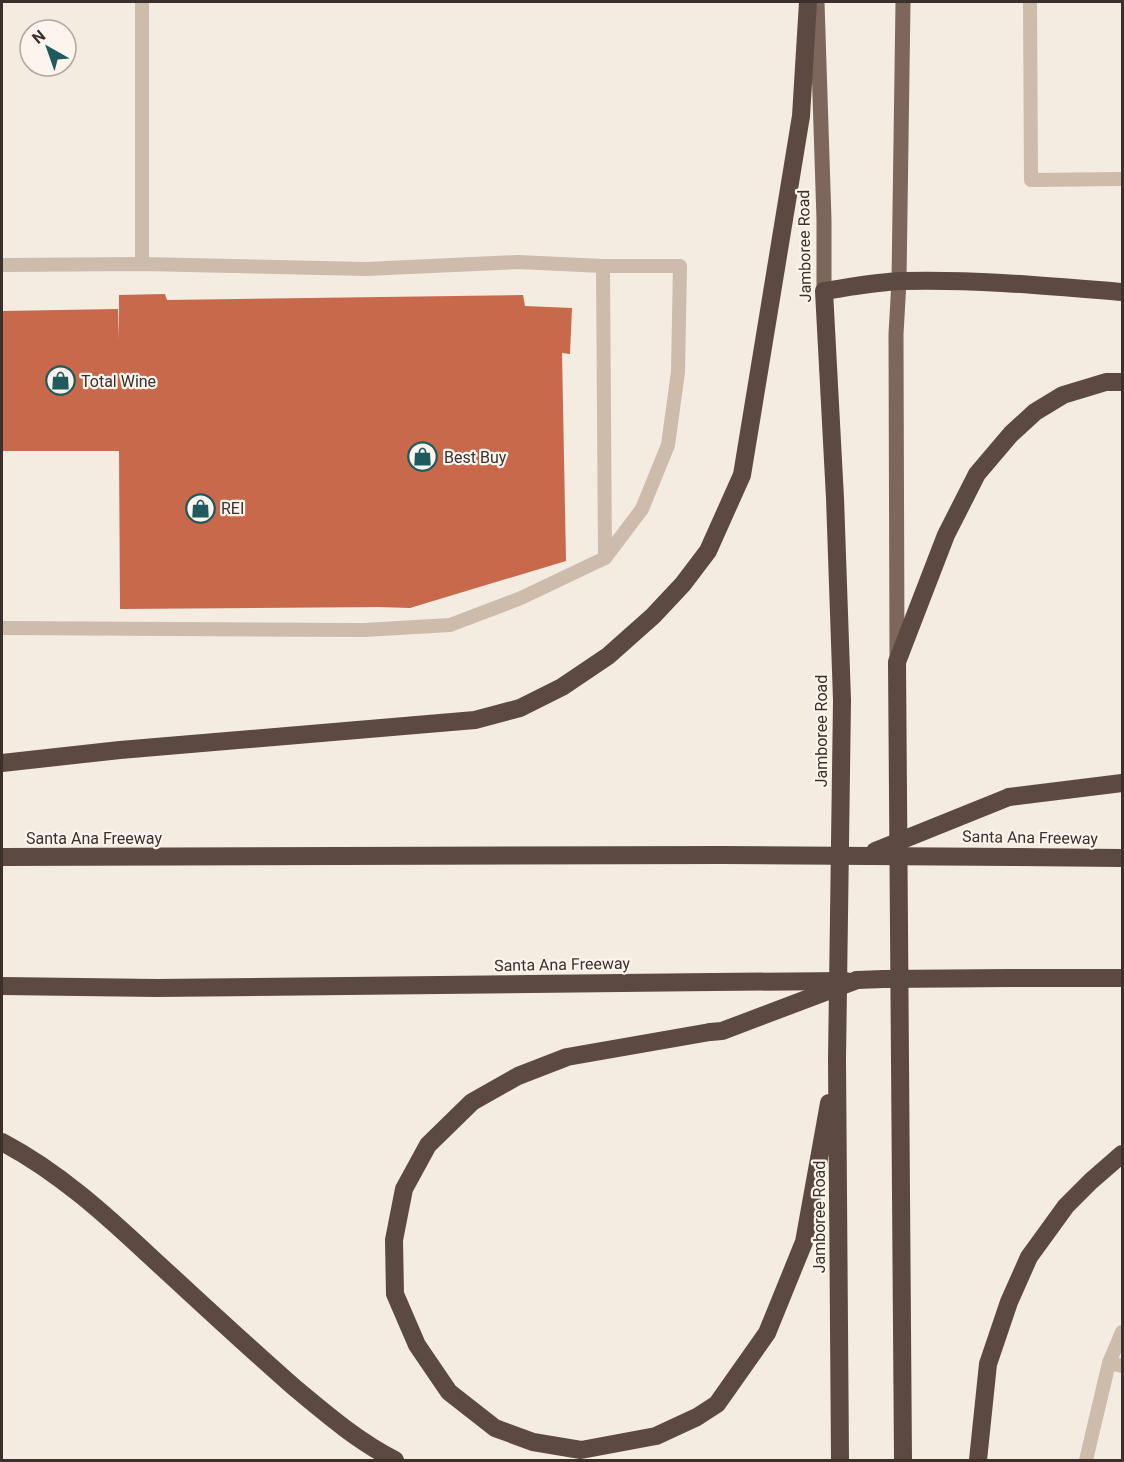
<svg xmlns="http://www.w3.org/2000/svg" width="1124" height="1462" font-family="Roboto,sans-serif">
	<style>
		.building { fill: #c8694b }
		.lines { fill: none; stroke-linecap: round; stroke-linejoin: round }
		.lane { stroke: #cdbbac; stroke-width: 14 }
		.primary { stroke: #7d675c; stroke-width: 15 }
		.highway { stroke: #5c4a42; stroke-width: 18 }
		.highway-bridge { stroke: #5c4a42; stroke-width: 18 }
		.labels { text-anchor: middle; stroke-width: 4.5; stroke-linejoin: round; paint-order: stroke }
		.street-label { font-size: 16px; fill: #3b302b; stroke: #fbf5ee }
		.poi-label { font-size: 16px; fill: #3b302b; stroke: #fbf5ee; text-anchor: start }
	</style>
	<rect width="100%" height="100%" fill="#f4ebe1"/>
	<polygon class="building" points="165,294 167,300 523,295 525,306 572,308 570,354 562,353 566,561 410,608 379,607 120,609 119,451 2,451 2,311 118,309 119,340 119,295"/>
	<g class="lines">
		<g class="lane">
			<polyline points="1030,2 1031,180 1122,179"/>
			<polyline points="142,264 142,2"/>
			<polyline points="2,265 142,264 366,269 518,262 603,266 680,266 678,372 668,445 642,509 605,558"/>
			<polyline points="2,628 364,630 450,625 521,598 605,558 603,266"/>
			<polyline points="1109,1363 1122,1332"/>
			<polyline points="1086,1460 1109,1363 1122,1366"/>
		</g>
		<g class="primary">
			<polyline points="817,2 824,220 824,291"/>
			<polyline points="897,656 896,334 899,281 903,2"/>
		</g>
		<g class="highway">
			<polyline points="2,763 120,750 475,720 520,708 562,687 608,656 653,616 683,584 708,551 742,475 801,116 808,2"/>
			<polyline points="1009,797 1122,783"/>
			<polyline points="2,857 722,855"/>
			<polyline points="1013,857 1122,858"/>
			<polyline points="1012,978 1122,978"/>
			<polyline points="857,980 883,979"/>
			<polyline points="2,986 157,988 712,982"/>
			<polyline points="710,1032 567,1057 518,1076 472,1102 428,1145 404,1189 394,1240 395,1294 417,1345 449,1392 495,1428 533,1442 581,1450 656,1436 697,1417 717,1404 767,1333 804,1242 829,1103"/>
			<path d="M2,1142c57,30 104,73 151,117 47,43 94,87 142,129 31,26 64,54 100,72"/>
			<path d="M840,1460l-3,-400 5,-360 -7,-202 -11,-207c26,-4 52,-9 78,-10 73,-2 147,5 220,11"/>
			<polyline points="903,1460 897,662 946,535 977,474 1011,434 1035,412 1063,395 1106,382 1122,382"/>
			<polyline points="978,1460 988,1364 1009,1302 1029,1257 1066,1206 1091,1181 1122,1154"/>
		</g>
		<g class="highway-bridge">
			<polyline points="875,851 1009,797"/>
			<polyline points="722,855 1013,857"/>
			<polyline points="883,979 1012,978"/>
			<polyline points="712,982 846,981"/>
			<polyline points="710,1032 722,1031 857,980"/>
		</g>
	</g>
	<defs>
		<symbol id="shop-ring" viewBox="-11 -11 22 22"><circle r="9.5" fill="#fbf5ee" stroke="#1f5a5e" stroke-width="1.5"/><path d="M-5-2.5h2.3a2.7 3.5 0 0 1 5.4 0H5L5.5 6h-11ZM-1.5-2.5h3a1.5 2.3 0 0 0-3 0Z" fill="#1f5a5e"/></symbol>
	</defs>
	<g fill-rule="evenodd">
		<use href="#shop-ring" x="44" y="364" width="33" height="33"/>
		<use href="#shop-ring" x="406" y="440" width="33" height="33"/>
		<use href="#shop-ring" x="184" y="492" width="33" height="33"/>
	</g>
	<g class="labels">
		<g class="street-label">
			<text transform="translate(804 246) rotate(-91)" y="6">Jamboree Road</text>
			<text transform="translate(821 731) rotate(-90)" y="6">Jamboree Road</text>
			<text transform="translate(1030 837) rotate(1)" y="6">Santa Ana Freeway</text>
			<text x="94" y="844">Santa Ana Freeway</text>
			<text transform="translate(562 964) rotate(-1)" y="6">Santa Ana Freeway</text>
			<text transform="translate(819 1217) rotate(-90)" y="6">Jamboree Road</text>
		</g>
		<g class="poi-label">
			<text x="81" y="387">Total Wine</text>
			<text x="444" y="463">Best Buy</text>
			<text x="221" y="514">REI</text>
		</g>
	</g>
	<rect width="1124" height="1462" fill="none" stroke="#3b302b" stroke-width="6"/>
	<g transform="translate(48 48) rotate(320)"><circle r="28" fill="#fbf5ee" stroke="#aea6a0" stroke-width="1.5"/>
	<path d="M0-4.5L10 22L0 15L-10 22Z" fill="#1f5a5e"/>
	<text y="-9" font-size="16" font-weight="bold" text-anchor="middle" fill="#3b302b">N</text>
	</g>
</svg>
